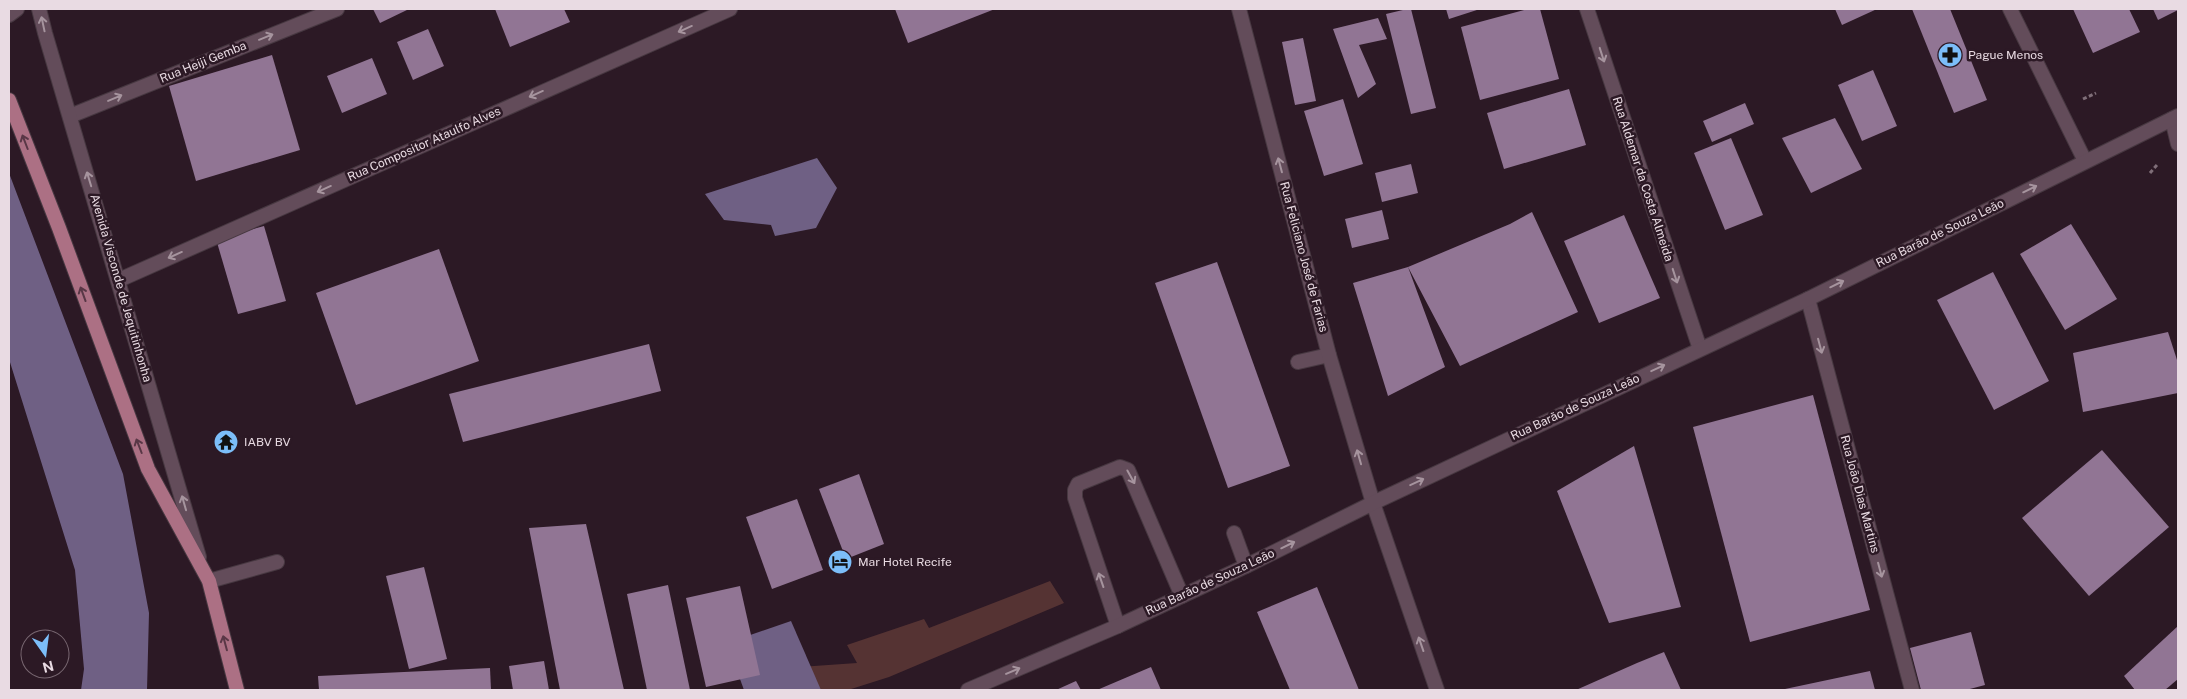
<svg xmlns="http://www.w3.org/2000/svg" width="2187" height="699" font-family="'Public Sans',sans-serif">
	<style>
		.green { fill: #533 }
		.water { fill: #6f6084 }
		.building { fill: #917594 }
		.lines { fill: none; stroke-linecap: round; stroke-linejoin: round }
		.service-casing { stroke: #473841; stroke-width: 16 }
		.minor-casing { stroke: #473841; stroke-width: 16 }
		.secondary-casing { stroke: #473841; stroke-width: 16 }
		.primary-casing { stroke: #473841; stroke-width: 16 }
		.path { stroke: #7f6e78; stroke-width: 3; stroke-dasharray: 4 2.5; stroke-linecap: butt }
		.service { stroke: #634c5a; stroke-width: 14 }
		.minor { stroke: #634c5a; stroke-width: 14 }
		.secondary { stroke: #634c5a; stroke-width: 14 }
		.primary { stroke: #ac7084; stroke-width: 14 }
		.oneway { stroke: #a6949e }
		.oneway2 { stroke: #593746 }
		.labels { text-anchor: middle; stroke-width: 5; stroke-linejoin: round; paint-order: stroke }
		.poi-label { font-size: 12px; fill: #e9dbe3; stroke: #2c1925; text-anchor: start }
		.street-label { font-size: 12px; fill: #e9dbe3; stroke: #2c1925 }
	</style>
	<rect width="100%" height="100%" fill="#2c1925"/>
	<polygon class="green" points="1050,581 1064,603 889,677 848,690 775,690 771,669 857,663 847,645 924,619 929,628"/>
	<g class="water">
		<polygon points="817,158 837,188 816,228 775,236 771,225 724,220 705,194"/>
		<polygon points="9,173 123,474 149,613 147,690 81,690 84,669 75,570 9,359"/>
		<polygon points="791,621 821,690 744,690 727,643"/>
	</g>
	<g class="building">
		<polygon points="373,9 409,9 380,23"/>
		<polygon points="495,9 564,9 570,22 510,47"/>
		<polygon points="895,9 995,9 908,43"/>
		<polygon points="1407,9 1411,9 1436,108 1411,114 1386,14"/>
		<polygon points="1446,9 1480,9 1449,19"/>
		<polygon points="1528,9 1540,9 1559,79 1480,100 1461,27"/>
		<polygon points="1835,9 1877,9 1842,25"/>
		<polygon points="1912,9 1950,9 1987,100 1954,113"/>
		<polygon points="2073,9 2129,9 2140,32 2093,53"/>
		<polygon points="2153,9 2178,9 2178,10 2158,20"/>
		<polygon points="1378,18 1387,39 1359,45 1376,84 1358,98 1333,29"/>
		<polygon points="428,29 444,66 413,80 397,42"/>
		<polygon points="1303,38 1316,101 1295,105 1282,42"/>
		<polygon points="272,55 300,150 196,181 169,86"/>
		<polygon points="372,58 387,94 342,113 327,76"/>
		<polygon points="1873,70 1897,126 1862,141 1838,85"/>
		<polygon points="1569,89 1586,145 1504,169 1487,113"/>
		<polygon points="1343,99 1363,164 1324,176 1304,111"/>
		<polygon points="1745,103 1754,124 1712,142 1703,121"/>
		<polygon points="1835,118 1862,169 1811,193 1782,138"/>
		<polygon points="1731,138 1763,215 1725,230 1694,153"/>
		<polygon points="1411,164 1418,193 1382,202 1375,173"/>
		<polygon points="1382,210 1389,239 1352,248 1345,219"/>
		<polygon points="1532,212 1578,312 1460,366 1408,267 1445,367 1388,396 1353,283 1408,267 1510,224"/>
		<polygon points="1624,215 1660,298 1599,323 1564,241"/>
		<polygon points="2071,224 2117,299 2065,330 2020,254"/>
		<polygon points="264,226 286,301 238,314 216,239"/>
		<polygon points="439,249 479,361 356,405 316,293"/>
		<polygon points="1217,262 1290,466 1228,488 1155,283"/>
		<polygon points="1993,272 2049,381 1994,410 1937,300"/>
		<polygon points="2168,332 2178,363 2178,393 2083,412 2073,353"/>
		<polygon points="649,344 661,391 463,442 449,394"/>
		<polygon points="1813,395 1870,610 1750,642 1693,427"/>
		<polygon points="1634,446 1681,607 1609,623 1557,491"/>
		<polygon points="2102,450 2169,527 2089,596 2022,518"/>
		<polygon points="859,474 884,544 846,559 819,489"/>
		<polygon points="797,499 823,570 772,589 746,517"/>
		<polygon points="586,524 624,690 560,690 529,528"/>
		<polygon points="424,567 447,659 409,669 386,576"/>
		<polygon points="668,585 690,690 647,690 627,594"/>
		<polygon points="740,586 760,675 706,687 686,598"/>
		<polygon points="1317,587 1359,690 1290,690 1257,612"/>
		<polygon points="2178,626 2178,679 2165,690 2135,690 2124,676"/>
		<polygon points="1971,632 1985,685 1966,690 1921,690 1910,648"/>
		<polygon points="1664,652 1681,690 1576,690 1637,663"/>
		<polygon points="544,661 549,690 513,690 509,666"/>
		<polygon points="1151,667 1161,690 1097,690"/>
		<polygon points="490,668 491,690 319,690 318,676"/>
		<polygon points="1870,671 1875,690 1786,690 1785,689"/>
		<polygon points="1076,681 1081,690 1056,690"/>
	</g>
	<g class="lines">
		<defs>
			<g id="service">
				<polyline points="1298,362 1329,355"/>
				<polyline points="1234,533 1246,566"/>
				<polyline points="209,581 277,562"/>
				<polyline points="1118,626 1075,498 1075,490 1078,484 1120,467 1128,470 1182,596"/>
			</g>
			<g id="minor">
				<polyline points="1239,9 1329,355 1373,503 1437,690"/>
				<polyline points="1587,9 1700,349"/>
				<polyline points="2010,9 2085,161"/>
				<polyline points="70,116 337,9"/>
				<polyline points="2172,119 2178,144"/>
				<polyline points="119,280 730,9"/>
				<polyline points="1808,299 1912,690"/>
			</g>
			<g id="secondary">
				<polyline points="39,9 45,33 199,557"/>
				<polyline points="9,15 17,9"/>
				<polyline points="968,690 1118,626 1246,566 1373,503 1808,299 2178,116"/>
			</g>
			<polyline id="primary" points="9,100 59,228 148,469 209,581 237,690"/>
		</defs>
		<use href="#service" class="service-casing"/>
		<use href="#minor" class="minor-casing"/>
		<use href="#secondary" class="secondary-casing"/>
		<use href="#primary" class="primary-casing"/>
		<g class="path">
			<polyline points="2083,99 2096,93"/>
			<polyline points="2150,173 2157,165"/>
		</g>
		<use href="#service" class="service"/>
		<use href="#minor" class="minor"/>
		<use href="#secondary" class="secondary"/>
		<use href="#primary" class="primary"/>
	</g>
	<defs><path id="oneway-shaft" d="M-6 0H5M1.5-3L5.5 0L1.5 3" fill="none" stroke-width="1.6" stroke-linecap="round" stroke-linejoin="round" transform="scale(1.25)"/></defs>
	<g class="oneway">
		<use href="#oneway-shaft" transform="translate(43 24) rotate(-102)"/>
		<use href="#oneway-shaft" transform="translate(685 29) rotate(156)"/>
		<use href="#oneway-shaft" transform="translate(266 37) rotate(-22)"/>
		<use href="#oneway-shaft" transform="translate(1602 55) rotate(72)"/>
		<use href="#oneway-shaft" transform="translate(536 94) rotate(156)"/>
		<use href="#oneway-shaft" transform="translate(115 98) rotate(-23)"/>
		<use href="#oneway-shaft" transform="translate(1280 165) rotate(-105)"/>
		<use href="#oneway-shaft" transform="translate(89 179) rotate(-107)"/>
		<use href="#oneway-shaft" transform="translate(324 189) rotate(156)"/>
		<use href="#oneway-shaft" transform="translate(2030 189) rotate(-26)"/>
		<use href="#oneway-shaft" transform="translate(175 255) rotate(156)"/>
		<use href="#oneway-shaft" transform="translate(1675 276) rotate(72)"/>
		<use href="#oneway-shaft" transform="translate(1837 284) rotate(-26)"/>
		<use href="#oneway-shaft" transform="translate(1820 346) rotate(75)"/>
		<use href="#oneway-shaft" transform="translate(1658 368) rotate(-25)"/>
		<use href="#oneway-shaft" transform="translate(1359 457) rotate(-106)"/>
		<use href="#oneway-shaft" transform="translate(1131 477) rotate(61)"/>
		<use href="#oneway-shaft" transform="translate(1417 482) rotate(-25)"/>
		<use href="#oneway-shaft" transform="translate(184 503) rotate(-106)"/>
		<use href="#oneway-shaft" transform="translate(1288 545) rotate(-26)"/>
		<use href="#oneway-shaft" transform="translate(1880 570) rotate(75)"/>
		<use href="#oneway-shaft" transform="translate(1101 580) rotate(-109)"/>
		<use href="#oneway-shaft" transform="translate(1421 644) rotate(-109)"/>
		<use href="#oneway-shaft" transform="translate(1013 671) rotate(-23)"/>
	</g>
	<g class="oneway2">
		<use href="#oneway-shaft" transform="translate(25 142) rotate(-111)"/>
		<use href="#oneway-shaft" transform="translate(83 294) rotate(-110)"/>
		<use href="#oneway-shaft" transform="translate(139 446) rotate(-111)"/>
		<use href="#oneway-shaft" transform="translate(225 643) rotate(-105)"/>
	</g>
	<defs>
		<symbol id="pharmacy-disc" viewBox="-11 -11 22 22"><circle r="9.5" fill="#7cbef9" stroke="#2c1925"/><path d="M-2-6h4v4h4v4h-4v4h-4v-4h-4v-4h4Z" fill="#111"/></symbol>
		<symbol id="temple-disc" viewBox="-11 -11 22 22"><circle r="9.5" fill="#7cbef9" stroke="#2c1925"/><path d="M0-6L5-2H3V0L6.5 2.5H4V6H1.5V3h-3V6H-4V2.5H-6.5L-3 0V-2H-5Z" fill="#111"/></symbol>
		<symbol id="hotel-disc" viewBox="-11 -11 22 22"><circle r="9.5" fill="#7cbef9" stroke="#2c1925"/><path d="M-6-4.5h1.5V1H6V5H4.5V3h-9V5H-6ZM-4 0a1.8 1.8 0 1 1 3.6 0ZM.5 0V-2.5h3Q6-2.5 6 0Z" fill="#111"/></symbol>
	</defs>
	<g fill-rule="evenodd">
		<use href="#pharmacy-disc" x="1936" y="41" width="28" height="28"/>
		<use href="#temple-disc" x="212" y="428" width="28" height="28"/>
		<use href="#hotel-disc" x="826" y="548" width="28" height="28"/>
	</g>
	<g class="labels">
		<g class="poi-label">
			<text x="1968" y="59">Pague Menos</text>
			<text x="244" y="446">IABV BV</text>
			<text x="858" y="566">Mar Hotel Recife</text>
		</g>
		<g class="street-label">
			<text transform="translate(203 62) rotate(-22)" y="4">Rua Heiji Gemba</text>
			<text transform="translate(424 144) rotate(-24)" y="4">Rua Compositor Ataulfo Alves</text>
			<text transform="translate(1643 179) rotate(72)" y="4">Rua Aldemar da Costa Almeida</text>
			<text transform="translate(1940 233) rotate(-26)" y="4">Rua Barão de Souza Leão</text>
			<text transform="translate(1304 257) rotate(75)" y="4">Rua Feliciano José de Farias</text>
			<text transform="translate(121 288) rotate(74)" y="4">Avenida Visconde de Jequitinhonha</text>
			<text transform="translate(1575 407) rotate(-25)" y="4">Rua Barão de Souza Leão</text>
			<text transform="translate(1860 494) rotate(75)" y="4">Rua João Dias Martins</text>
			<text transform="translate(1210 582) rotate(-25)" y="4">Rua Barão de Souza Leão</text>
		</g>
	</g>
	<rect width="2187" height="699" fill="none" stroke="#e9dbe3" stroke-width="20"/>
	<g transform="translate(45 654) rotate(166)"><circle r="24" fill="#2c1925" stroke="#786771"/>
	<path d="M0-4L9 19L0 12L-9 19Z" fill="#7cbef9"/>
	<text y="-8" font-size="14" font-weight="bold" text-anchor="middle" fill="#e9dbe3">N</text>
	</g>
</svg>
